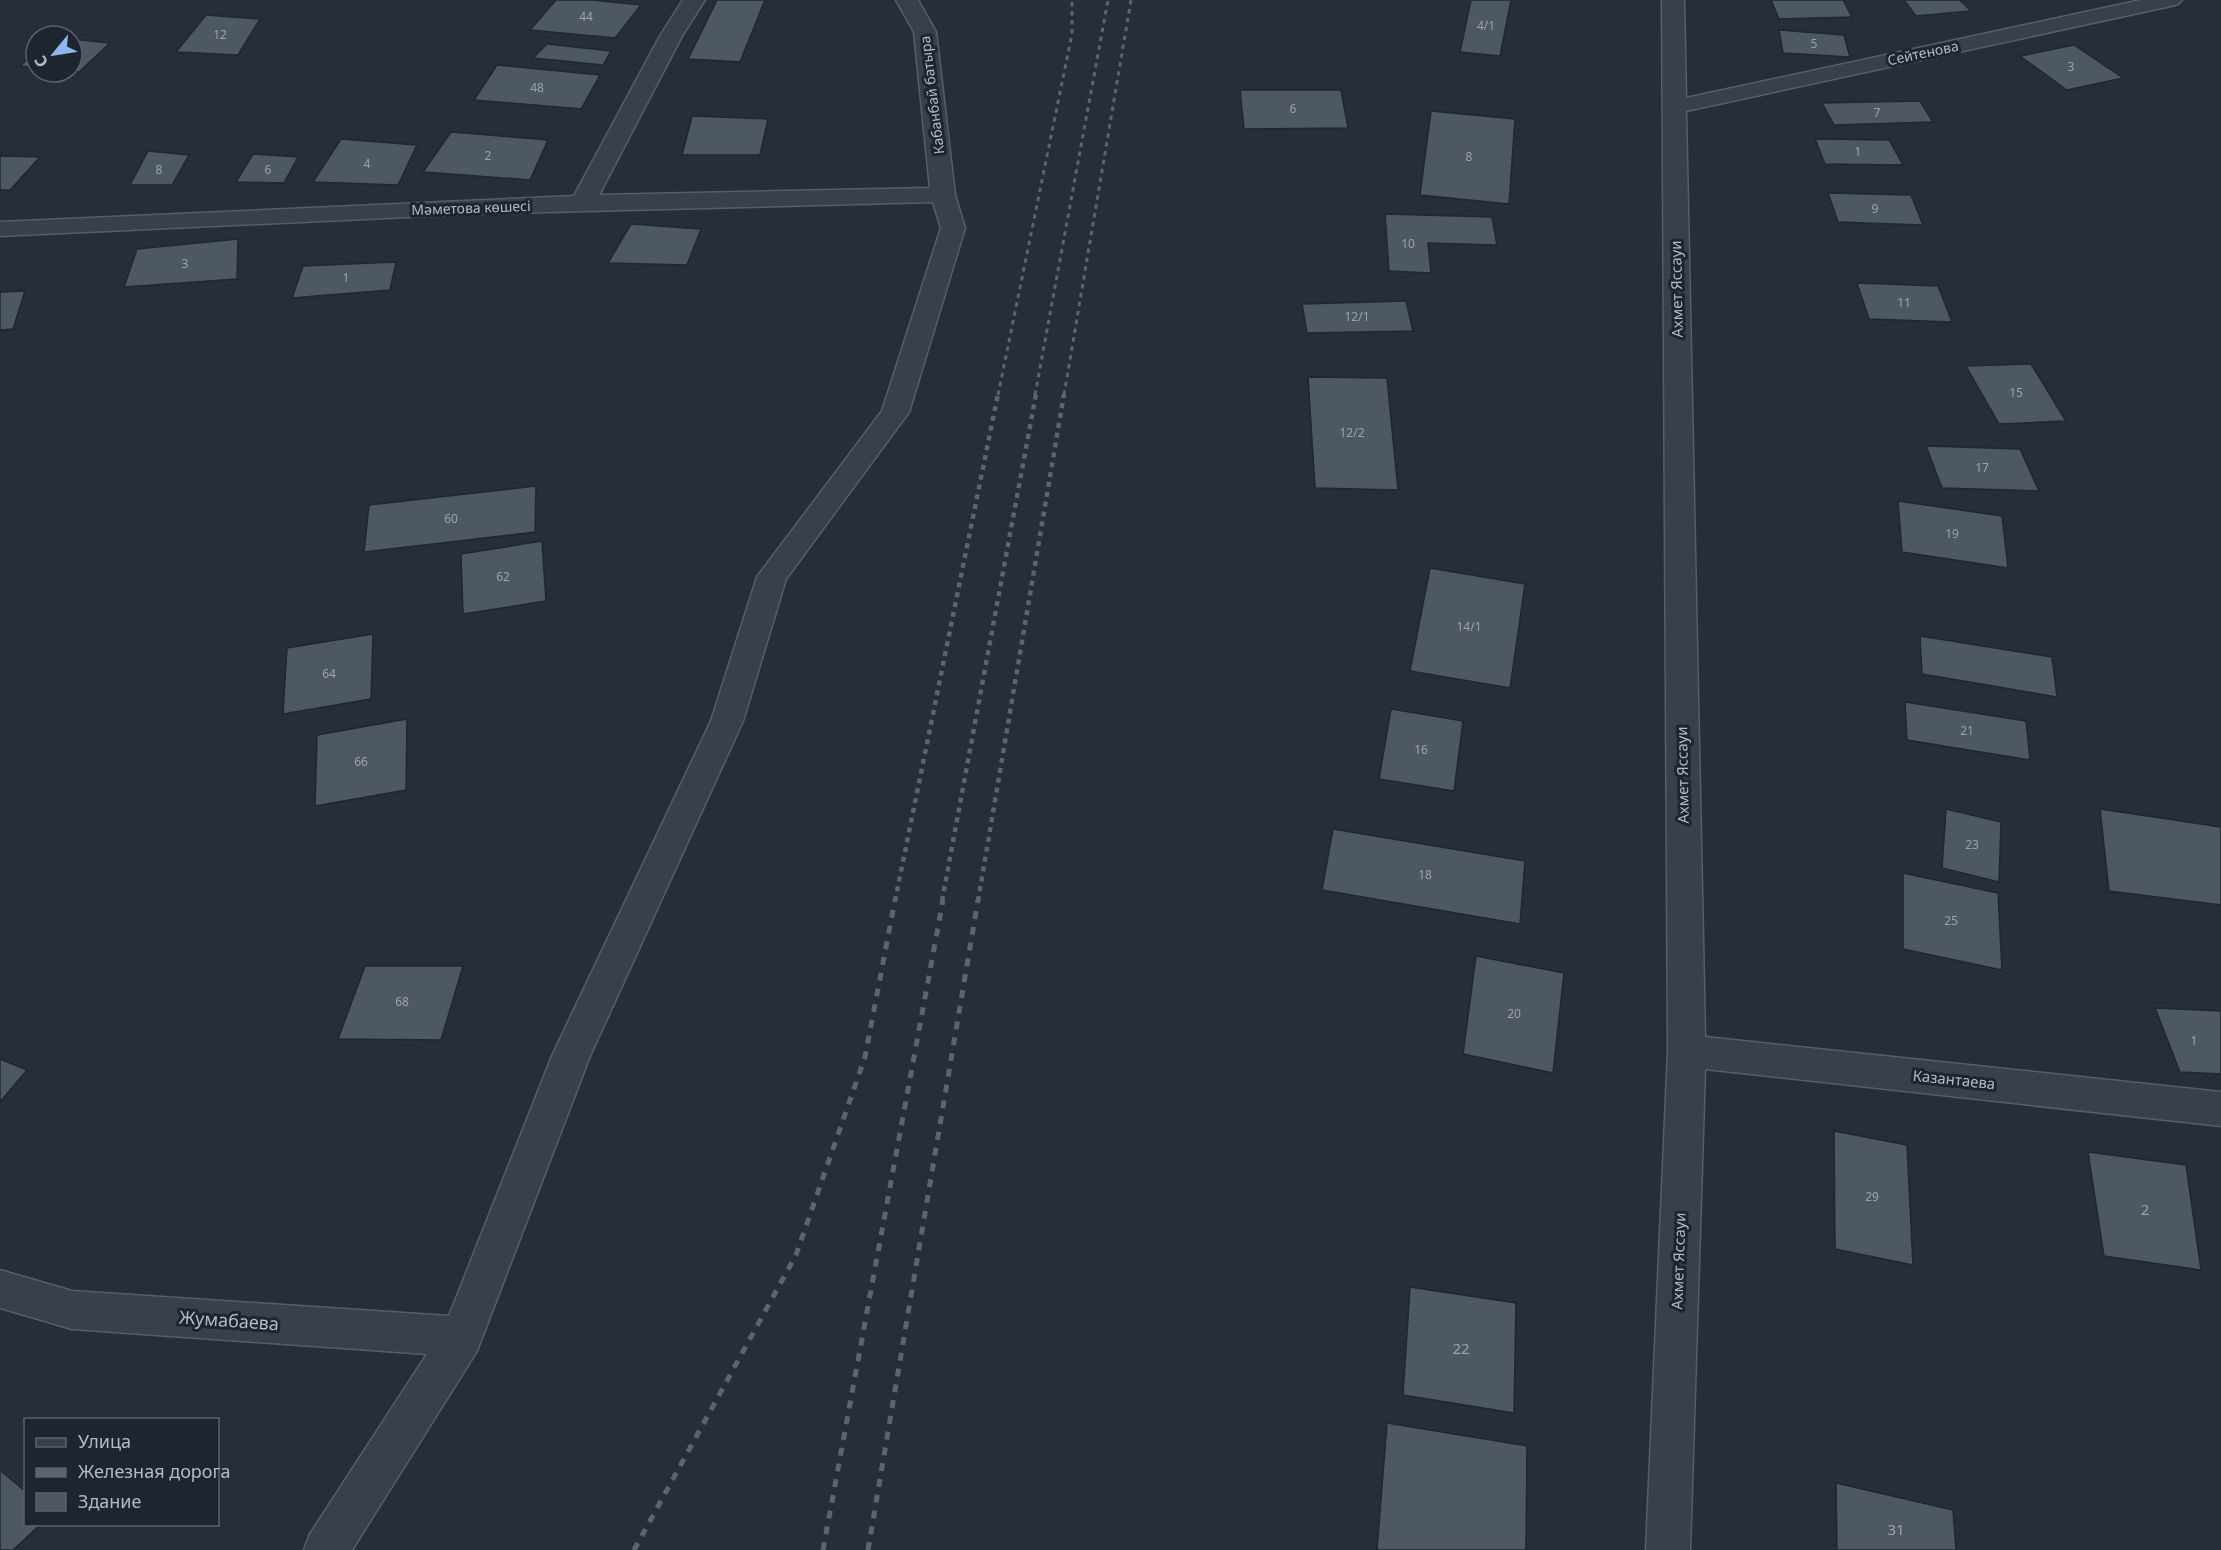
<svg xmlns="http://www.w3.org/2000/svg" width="2221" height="1550" font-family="'Noto Sans',sans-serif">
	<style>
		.building { fill: #4e5865; stroke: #1f2731; stroke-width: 1.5 }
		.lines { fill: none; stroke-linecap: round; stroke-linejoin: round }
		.minor-casing { stroke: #565e68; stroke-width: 3 }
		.minor { fill: #38404a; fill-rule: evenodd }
		.rail-far2 { stroke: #5b6470; stroke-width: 3; stroke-dasharray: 4.5 4.5; stroke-linecap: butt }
		.rail-far1 { stroke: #5b6470; stroke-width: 4.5; stroke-dasharray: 5 5; stroke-linecap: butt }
		.rail { stroke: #5b6470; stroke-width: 5; stroke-dasharray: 8 8; stroke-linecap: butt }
		.labels { text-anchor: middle; stroke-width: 6; stroke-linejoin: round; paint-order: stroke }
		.number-label { font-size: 12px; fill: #9aa2ad }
		.far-street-label { font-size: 14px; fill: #b4bbc5; stroke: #1d252f }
		.street-label { font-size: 15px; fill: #b4bbc5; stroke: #1d252f }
		.near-number-label { font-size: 15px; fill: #9aa2ad }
		.near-street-label { font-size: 18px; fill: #b4bbc5; stroke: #1d252f }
	</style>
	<rect width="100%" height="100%" fill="#252e39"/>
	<g class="building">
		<polygon points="556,0 592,0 641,5 615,38 530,30"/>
		<polygon points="717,0 765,0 740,62 688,59"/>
		<polygon points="1471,0 1511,0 1500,56 1460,52"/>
		<polygon points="1771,0 1843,0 1852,17 1779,19"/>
		<polygon points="1904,0 1960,0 1971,11 1916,16"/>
		<polygon points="206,15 260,19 238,55 176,52"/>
		<polygon points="1779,30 1844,35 1850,57 1783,53"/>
		<polygon points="72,39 110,43 79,72 72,71"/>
		<polygon points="547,44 611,51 603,65 533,58"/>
		<polygon points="2074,45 2123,78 2067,90 2020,56"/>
		<polygon points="36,52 36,68 20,66"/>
		<polygon points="497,65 600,75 581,109 474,100"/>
		<polygon points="1240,90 1341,90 1348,128 1244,129"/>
		<polygon points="1920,101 1933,122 1834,125 1822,103"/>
		<polygon points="1431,111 1515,119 1509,204 1420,195"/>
		<polygon points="692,116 768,119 760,155 682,155"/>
		<polygon points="451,132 548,140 530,180 423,172"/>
		<polygon points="341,139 417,145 398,185 313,182"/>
		<polygon points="1815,139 1889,140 1903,165 1825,164"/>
		<polygon points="148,151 189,155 172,185 130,185"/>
		<polygon points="253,154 298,157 284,183 236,182"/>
		<polygon points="0,156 40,157 10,190 0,190"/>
		<polygon points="1828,193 1911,195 1923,225 1838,222"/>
		<polygon points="1385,214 1492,217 1497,245 1428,243 1431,273 1389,271"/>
		<polygon points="631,224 701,229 687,265 608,263"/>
		<polygon points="238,239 237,279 124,287 137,249"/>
		<polygon points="396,262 390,290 292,298 303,266"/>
		<polygon points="1857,283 1938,286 1952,322 1869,319"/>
		<polygon points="25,291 13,329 0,330 0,292"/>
		<polygon points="1406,301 1413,331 1307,333 1302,304"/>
		<polygon points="2031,364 2066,421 1999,424 1966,366"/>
		<polygon points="1308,377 1387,378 1398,490 1315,488"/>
		<polygon points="1926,446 2020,449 2039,491 1942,488"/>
		<polygon points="536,486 535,532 364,552 369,505"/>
		<polygon points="1898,501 2002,516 2008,568 1902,552"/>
		<polygon points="542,541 546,601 463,614 461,554"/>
		<polygon points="1430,568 1525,584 1510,688 1410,671"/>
		<polygon points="373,634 371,699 283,714 287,648"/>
		<polygon points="1920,636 2052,657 2057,697 1922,674"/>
		<polygon points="1905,702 2026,721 2030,760 1907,740"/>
		<polygon points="1391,709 1463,721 1454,791 1379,779"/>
		<polygon points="407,719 406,790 315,806 317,735"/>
		<polygon points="1946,809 2001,822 1999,882 1942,868"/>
		<polygon points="2100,809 2221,827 2221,905 2109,891"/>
		<polygon points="1333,829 1525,861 1520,924 1322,890"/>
		<polygon points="1903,873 1998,893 2002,970 1903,949"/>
		<polygon points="1476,956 1564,973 1553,1073 1463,1054"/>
		<polygon points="365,966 463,966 441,1040 338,1039"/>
		<polygon points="2155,1008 2221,1011 2221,1074 2180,1072"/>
		<polygon points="0,1059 27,1070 0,1102"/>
		<polygon points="1834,1131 1907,1145 1913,1265 1835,1249"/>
		<polygon points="2088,1152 2186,1165 2201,1270 2104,1256"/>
		<polygon points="1410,1287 1516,1303 1514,1413 1403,1395"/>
		<polygon points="1387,1423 1527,1446 1526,1550 1377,1550"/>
		<polygon points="0,1470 26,1492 26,1524 41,1524 13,1550 0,1550"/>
		<polygon points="1836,1483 1953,1510 1956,1550 1837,1550"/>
	</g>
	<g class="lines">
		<defs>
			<g id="minor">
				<polygon points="683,0 705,0 682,36 599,195 930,188 914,32 896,0 918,0 936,32 955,195 965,228 909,412 786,579 743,721 590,1056 477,1351 352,1550 304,1550 310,1534 427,1354 72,1329 0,1308 0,1270 72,1291 449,1316 552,1056 711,721 757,577 882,411 941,228 933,202 472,214 0,236 0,222 574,196 660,36"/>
				<polygon points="1662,0 1684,0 1686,98 2141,0 2182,0 2178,4 2171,6 1686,111 1705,1037 2221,1092 2221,1126 1705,1069 1690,1550 1646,1550 1668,1051"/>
			</g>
		</defs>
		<use href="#minor" class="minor-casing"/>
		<use href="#minor" class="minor"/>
		<g class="rail-far2">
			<polyline points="998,395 1072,34 1072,0"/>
			<polyline points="1035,395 1108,0"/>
			<polyline points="1064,395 1131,0"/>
		</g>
		<g class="rail-far1">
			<polyline points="895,901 998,394"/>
			<polyline points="942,901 1036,394"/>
			<polyline points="978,901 1064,394"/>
		</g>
		<g class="rail">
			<polyline points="634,1550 796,1255 865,1057 895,900"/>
			<polyline points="823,1550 943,900"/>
			<polyline points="868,1550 978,900"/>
		</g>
	</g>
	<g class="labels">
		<g class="number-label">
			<text x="586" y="21">44</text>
			<text x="1486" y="30">4/1</text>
			<text x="220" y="39">12</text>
			<text x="1814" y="48">5</text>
			<text x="2071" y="71">3</text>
			<text x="537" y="92">48</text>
			<text x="1293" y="113">6</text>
			<text x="1877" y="117">7</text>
			<text x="1858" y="156">1</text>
			<text x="488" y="160">2</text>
			<text x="1469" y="161">8</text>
			<text x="367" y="168">4</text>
			<text x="159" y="174">8</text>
			<text x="268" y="174">6</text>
			<text x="1875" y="213">9</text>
			<text x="1408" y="248">10</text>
			<text x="185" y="268">3</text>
			<text x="346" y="282">1</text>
			<text x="1904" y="307">11</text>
			<text x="1357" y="321">12/1</text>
			<text x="2016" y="397">15</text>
			<text x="1352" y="437">12/2</text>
			<text x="1982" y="472">17</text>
			<text x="451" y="523">60</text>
			<text x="1952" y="538">19</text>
			<text x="503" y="581">62</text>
			<text x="1469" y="631">14/1</text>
			<text x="329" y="678">64</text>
			<text x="1967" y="735">21</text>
			<text x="1421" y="754">16</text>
			<text x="361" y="766">66</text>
			<text x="1972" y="849">23</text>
			<text x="1425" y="879">18</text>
			<text x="1951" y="925">25</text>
			<text x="402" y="1006">68</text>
			<text x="1514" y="1018">20</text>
			<text x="2194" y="1045">1</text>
			<text x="1872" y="1201">29</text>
		</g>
		<g class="far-street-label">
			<text transform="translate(1923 53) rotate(-12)" y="5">Сейтенова</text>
			<text transform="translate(932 95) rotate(-97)" y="5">Кабанбай батыра</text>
			<text transform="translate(471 208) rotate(-2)" y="5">Мәметова көшесі</text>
		</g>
		<g class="street-label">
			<text transform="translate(1677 289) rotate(-91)" y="5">Ахмет Яссауи</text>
			<text transform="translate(1683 775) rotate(-91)" y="5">Ахмет Яссауи</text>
			<text transform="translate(1954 1080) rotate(6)" y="5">Казантаева</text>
			<text transform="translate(1679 1261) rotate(-88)" y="5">Ахмет Яссауи</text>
		</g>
		<g class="near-number-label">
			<text x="2145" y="1215">2</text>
			<text x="1461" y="1354">22</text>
			<text x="1896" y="1535">31</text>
		</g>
		<g class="near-street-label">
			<text transform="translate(229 1321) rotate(4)" y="6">Жумабаева</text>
		</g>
	</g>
	<rect x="24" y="1418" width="195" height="108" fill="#1d252f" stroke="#59616b" stroke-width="1.5"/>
	<rect x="36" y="1438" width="30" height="9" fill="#38404a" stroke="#59616b" stroke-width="1.5"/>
	<text x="78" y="1448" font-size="18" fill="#b4bbc5">Улица</text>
	<rect x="36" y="1468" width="30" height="9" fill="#5b6470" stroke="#59616b" stroke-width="1.5"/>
	<text x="78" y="1478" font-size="18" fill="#b4bbc5">Железная дорога</text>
	<rect x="36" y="1493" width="30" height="18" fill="#4e5865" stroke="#59616b" stroke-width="1.5"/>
	<text x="78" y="1508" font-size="18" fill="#b4bbc5">Здание</text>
	<g transform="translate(54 54) rotate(240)"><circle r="28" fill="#1d252f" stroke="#59616b" stroke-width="1.5"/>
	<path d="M0-4.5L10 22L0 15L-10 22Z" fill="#91b6ed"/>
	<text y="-9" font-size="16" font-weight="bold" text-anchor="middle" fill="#b4bbc5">С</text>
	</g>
</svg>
